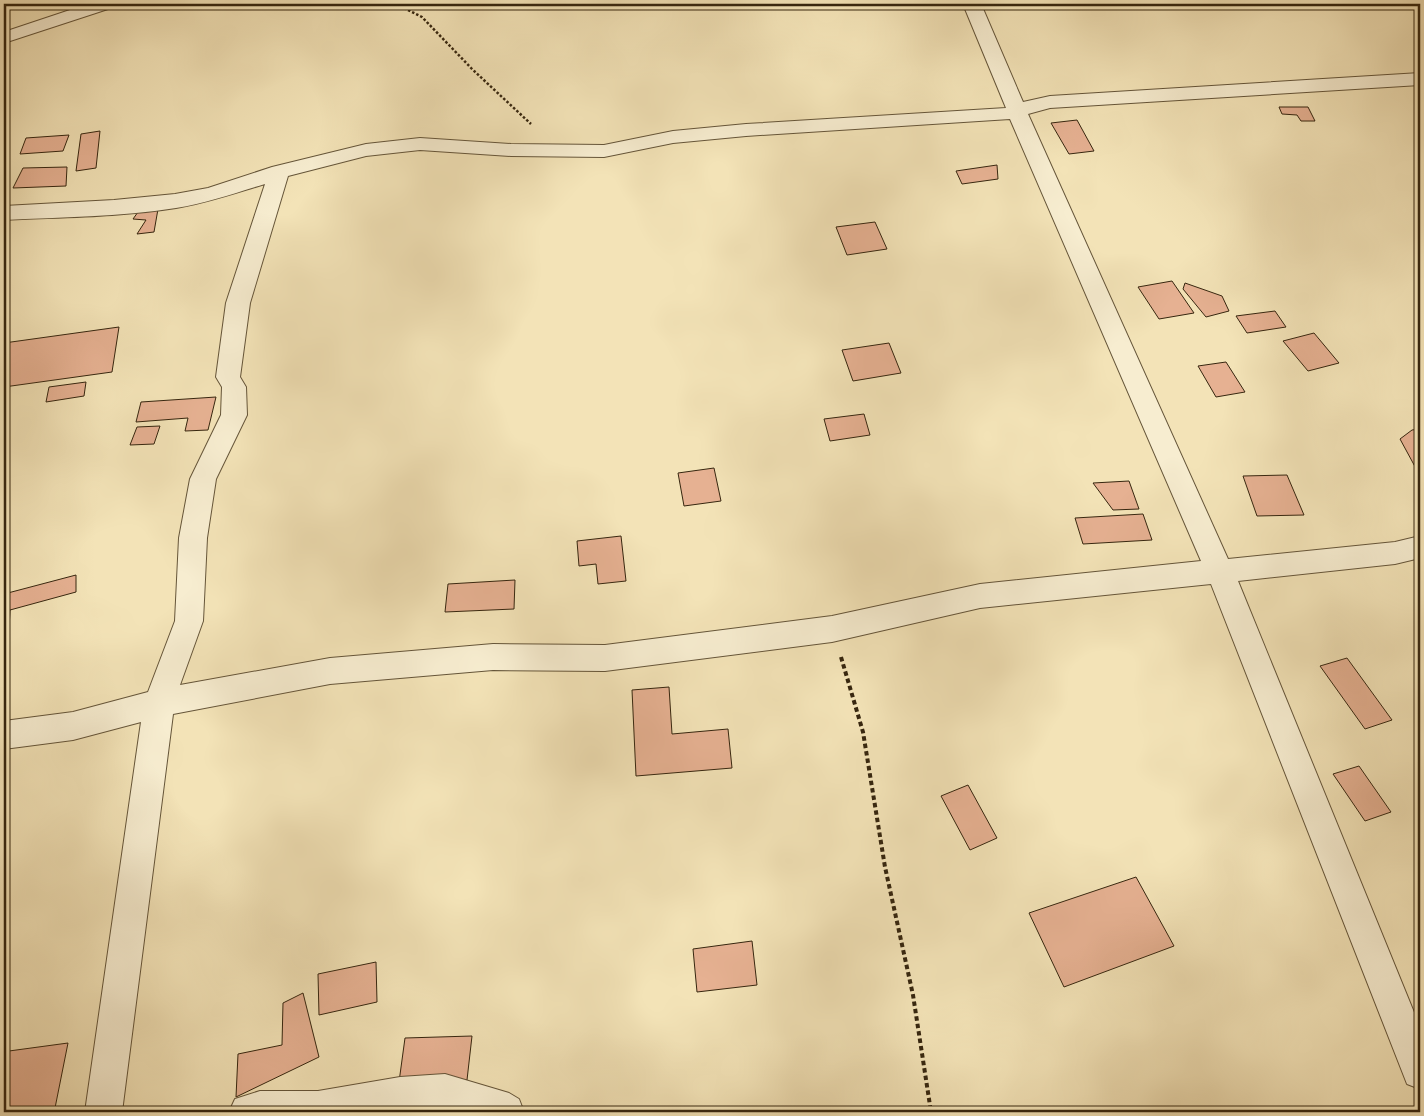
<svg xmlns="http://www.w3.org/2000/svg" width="1424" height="1116" font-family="'IM FELL English',serif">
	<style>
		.building { fill: #e6b192; stroke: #36260f }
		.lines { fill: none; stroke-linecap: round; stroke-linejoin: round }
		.minor-casing { stroke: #655539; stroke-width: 2 }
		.path-far1 { stroke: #36260f; stroke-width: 2.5; stroke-dasharray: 2.5 2; stroke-linecap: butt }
		.path { stroke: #36260f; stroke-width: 4; stroke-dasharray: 4.5 3; stroke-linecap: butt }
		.minor { fill: #f7edd0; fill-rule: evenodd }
	</style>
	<rect width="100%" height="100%" fill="#f3e3b7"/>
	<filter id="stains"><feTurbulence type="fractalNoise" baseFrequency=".004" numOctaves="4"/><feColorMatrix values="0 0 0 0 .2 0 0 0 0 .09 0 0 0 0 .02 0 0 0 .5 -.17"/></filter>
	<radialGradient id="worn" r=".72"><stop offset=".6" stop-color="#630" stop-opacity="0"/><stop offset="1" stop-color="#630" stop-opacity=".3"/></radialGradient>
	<g class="building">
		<polygon points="1279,107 1308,107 1315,121 1301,121 1297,115 1282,114"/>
		<polygon points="1077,120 1094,151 1069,154 1051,123"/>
		<polygon points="100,131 96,168 76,171 81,134"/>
		<polygon points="69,135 63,151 20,154 26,138"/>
		<polygon points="997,165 998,179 962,184 956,171"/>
		<polygon points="67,167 66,186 13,188 23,168"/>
		<polygon points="158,209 154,232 137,234 146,220 133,219 138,212"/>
		<polygon points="875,222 887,249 847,255 836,227"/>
		<polygon points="1172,281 1194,313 1159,319 1138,287"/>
		<polygon points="1185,283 1222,296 1229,311 1206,317 1183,289"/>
		<polygon points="1275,311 1286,327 1247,333 1236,316"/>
		<polygon points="119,327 112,372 4,387 4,343"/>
		<polygon points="1314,333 1339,363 1308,371 1283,341"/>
		<polygon points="889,343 901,373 853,381 842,350"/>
		<polygon points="1226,362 1245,392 1216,397 1198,366"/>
		<polygon points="86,382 84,396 46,402 49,387"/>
		<polygon points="216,397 208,430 185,431 188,418 136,422 141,402"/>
		<polygon points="864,414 870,435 830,441 824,419"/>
		<polygon points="160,426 154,444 130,445 137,427"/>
		<polygon points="1420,429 1420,474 1419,474 1400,439 1412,430"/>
		<polygon points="714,468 721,501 684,506 678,473"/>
		<polygon points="1287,475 1304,515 1257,516 1243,476"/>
		<polygon points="1129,481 1139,509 1113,510 1093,483"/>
		<polygon points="1143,514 1152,540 1083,544 1075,518"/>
		<polygon points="621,536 626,581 598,584 596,564 579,566 577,541"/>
		<polygon points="76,575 76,592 10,610 8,648 4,650 4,594"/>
		<polygon points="515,580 514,609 445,612 448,584"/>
		<polygon points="1347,658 1392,720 1365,729 1320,666"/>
		<polygon points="669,687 672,734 728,729 732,768 636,776 632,690"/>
		<polygon points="1359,766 1391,812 1365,821 1333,774"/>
		<polygon points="968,785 997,838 970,850 941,796"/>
		<polygon points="1136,877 1174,946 1064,987 1029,913"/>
		<polygon points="752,941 757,985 697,992 693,949"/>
		<polygon points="376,962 377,1002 319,1015 318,974"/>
		<polygon points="303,993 319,1057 236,1097 238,1054 282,1045 283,1003"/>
		<polygon points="472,1036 467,1080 399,1082 405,1038"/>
		<polygon points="68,1043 55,1108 33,1112 4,1112 4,1066 9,1051"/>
	</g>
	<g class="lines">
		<defs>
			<g id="minor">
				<polygon points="88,4 114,4 111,8 4,43 4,32"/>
				<path d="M963,4h18l42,98 27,-6 370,-23v12l-370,23 -22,6 200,445 167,-17 25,-6v22l-25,6 -157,17 182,446v62l-13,-5 -196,-500 -231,24 -148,34 -227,29 -112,-1 -163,14 -157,30 -51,398h-37l56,-390 -68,18 -69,9v-28l69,-9 75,-20 27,-71 4,-83 11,-59 31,-64 1,-28 -6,-10 10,-74 39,-119c-30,9 -58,19 -89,24 -56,9 -115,9 -172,12v-14l110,-6 61,-6 33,-6 64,-21 94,-23 54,-6 91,6 93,1 69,-14 73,-7 260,-16zM1010,119l191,442 -221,23 -148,32 -227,29 -112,-1 -163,14 -150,27 23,-64 4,-83 9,-59 31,-64 -1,-28 -6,-10 10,-74 38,-127 78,-20 54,-6 91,6 93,1 69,-14 73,-7z"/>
				<polygon points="445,1074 509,1093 519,1099 524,1112 452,1112 445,1110 418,1112 229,1112 235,1099 260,1091 318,1091 400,1077"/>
			</g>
		</defs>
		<use href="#minor" class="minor-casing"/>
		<polyline class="path-far1" points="396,4 422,17 472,69 531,124"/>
		<polyline class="path" points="841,657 863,732 885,867 913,995 931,1112"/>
		<use href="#minor" class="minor"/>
	</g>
	<rect width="1424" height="1116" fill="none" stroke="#f3e3b7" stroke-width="20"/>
	<rect x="5" y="5" width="1414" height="1106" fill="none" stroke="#36260f" stroke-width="2.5"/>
	<rect x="10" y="10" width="1404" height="1096" fill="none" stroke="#36260f"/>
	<rect width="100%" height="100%" filter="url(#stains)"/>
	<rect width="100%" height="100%" fill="url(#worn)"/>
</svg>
